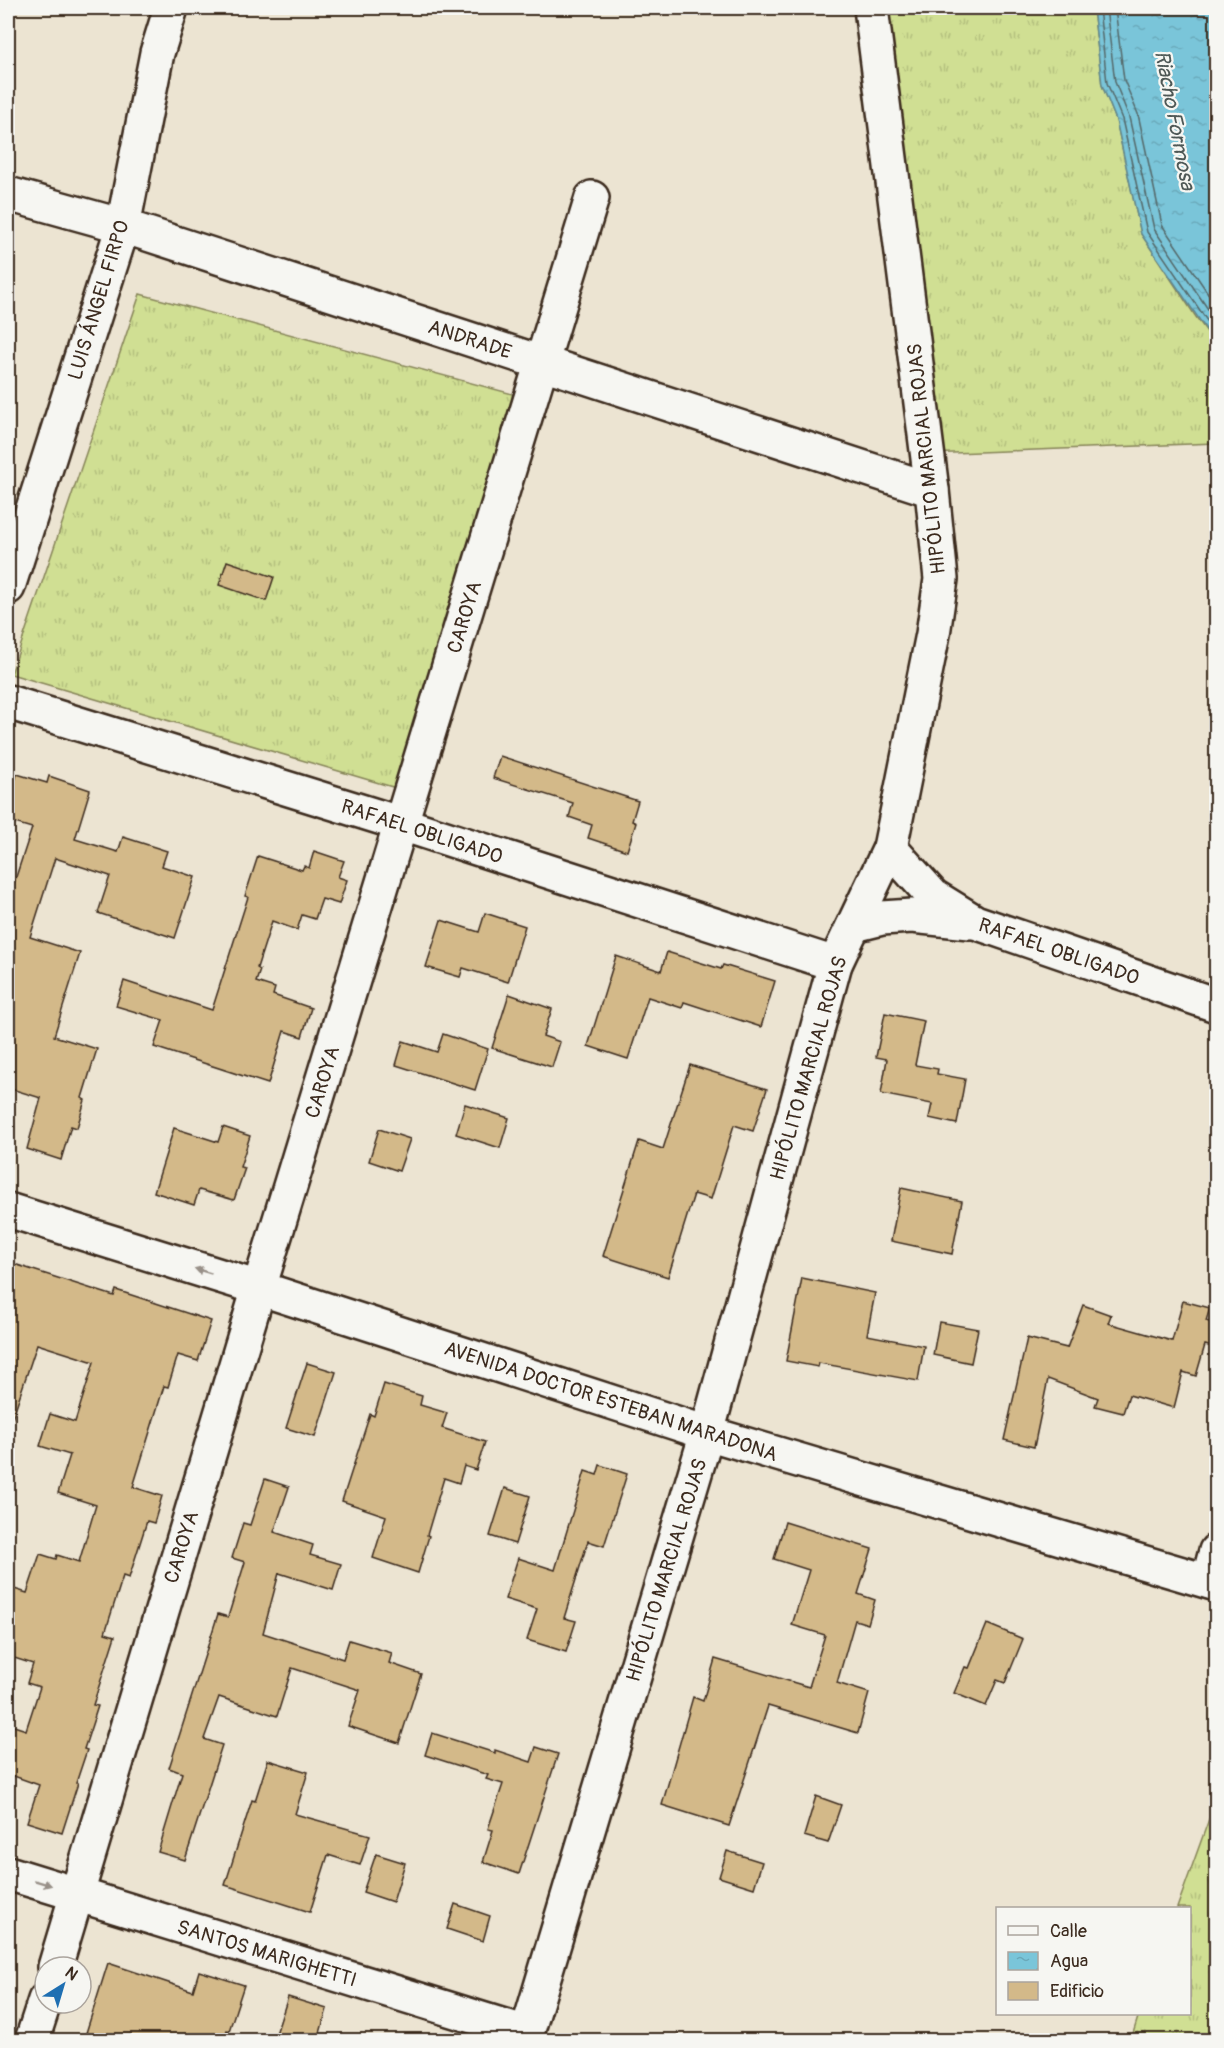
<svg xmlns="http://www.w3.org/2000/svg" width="1224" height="2048" font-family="Pangolin,sans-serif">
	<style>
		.grass { fill: url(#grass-tufts); stroke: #868458; stroke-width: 1.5 }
		.water { fill: url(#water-ripples); stroke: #61878e; stroke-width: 1.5 }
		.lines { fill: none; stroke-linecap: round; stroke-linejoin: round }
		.shore { stroke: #546869; stroke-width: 1.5 }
		.building { fill: #d3b989; stroke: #3b2a1e; stroke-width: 1.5 }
		.street-casing { stroke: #3b2a1e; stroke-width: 38 }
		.secondary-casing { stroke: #3b2a1e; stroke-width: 38 }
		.street { stroke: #f6f6f2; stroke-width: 33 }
		.secondary { stroke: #f6f6f2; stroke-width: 33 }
		.oneway { fill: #989088 }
		.labels { text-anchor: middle; stroke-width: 4.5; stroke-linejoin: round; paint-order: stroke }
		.street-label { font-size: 20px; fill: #3b2a1e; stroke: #f6f6f2 }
		.water-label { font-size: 21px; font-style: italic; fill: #4e5856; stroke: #f6f6f2 }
	</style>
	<defs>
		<pattern id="grass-tufts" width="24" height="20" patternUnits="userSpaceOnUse" patternTransform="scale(1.5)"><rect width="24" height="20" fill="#d0df93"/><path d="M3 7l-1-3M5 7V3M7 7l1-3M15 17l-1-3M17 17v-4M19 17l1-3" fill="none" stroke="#b4c07e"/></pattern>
		<pattern id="water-ripples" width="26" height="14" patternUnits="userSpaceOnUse" patternTransform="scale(1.5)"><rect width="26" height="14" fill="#7ac5d9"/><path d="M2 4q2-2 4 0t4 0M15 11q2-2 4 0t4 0" fill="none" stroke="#6aa9ba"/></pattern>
	</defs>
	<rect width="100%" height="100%" fill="#ece4d2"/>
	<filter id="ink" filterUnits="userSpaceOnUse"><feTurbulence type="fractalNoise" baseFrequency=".0167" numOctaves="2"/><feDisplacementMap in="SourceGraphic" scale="12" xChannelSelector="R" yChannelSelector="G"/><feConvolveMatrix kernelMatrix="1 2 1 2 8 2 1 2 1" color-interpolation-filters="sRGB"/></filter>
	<g filter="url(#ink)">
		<g class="grass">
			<polygon points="871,8 1093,8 1102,85 1116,120 1141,234 1196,317 1216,344 1216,443 927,454"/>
			<polygon points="140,294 527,398 396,788 11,674"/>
			<polygon points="1209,1819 1216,1820 1216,2040 1131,2040 1139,2014 1190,2014 1190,1908 1177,1908"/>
		</g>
		<polygon class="water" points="1093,8 1215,8 1216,27 1216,344 1141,234 1116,120 1102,85"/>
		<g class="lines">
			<g class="shore">
				<polyline points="1099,8 1107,83 1122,119 1147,232 1216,334"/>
				<polyline points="1106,8 1115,82 1129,117 1154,229 1216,321"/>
				<polyline points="1115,8 1124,80 1138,114 1162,225 1216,305"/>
			</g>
		</g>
		<g class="building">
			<polygon points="227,561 274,577 266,601 219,585"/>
			<polygon points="500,756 638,801 632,821 636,823 627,851 588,838 592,825 569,817 573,803 493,778"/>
			<polygon points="17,774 47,783 49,776 90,790 75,839 118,852 123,837 167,851 162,866 195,877 175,938 98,913 110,876 55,858 30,937 80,953 54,1036 97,1049 82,1098 85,1100 77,1128 71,1126 61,1160 27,1149 41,1098 8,1088 8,888 12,889 32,828 8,821 8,805"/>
			<polygon points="314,851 344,861 338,877 347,880 339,904 322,899 315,919 302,915 297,930 272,921 257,968 260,970 256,982 275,988 273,995 311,1008 302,1037 284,1031 268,1084 154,1047 163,1020 116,1006 124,981 212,1010 248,897 245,896 258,856 302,870 304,866 309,868"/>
			<polygon points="485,913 525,926 508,982 463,968 460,977 426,967 441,920 479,932"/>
			<polygon points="667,952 721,969 723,965 775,981 761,1027 684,1002 682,1008 648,997 628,1059 588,1046 616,956 661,971"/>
			<polygon points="509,994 552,1009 543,1036 560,1042 552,1067 492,1048"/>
			<polygon points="885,1013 924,1021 915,1065 938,1069 937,1074 965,1079 957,1124 929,1118 932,1104 881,1094 887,1059 876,1057"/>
			<polygon points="443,1034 488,1049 475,1090 396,1065 403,1041 437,1052"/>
			<polygon points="690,1065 767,1089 753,1131 734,1125 711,1199 694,1194 668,1277 603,1256 639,1141 663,1149"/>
			<polygon points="465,1104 509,1118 500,1148 456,1134"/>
			<polygon points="223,1127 250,1136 240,1167 245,1168 234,1200 199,1190 194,1205 154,1192 174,1128 218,1142"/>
			<polygon points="379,1129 410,1139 399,1171 369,1161"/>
			<polygon points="901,1188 962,1201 952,1254 891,1241"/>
			<polygon points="8,1262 114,1296 116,1290 211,1321 198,1361 178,1355 168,1387 164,1386 133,1487 162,1496 154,1523 147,1521 129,1578 123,1576 105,1633 115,1636 93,1705 98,1706 84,1749 87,1750 76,1783 78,1783 62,1833 27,1822 39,1785 8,1774 8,1724 26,1730 40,1687 27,1683 33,1664 8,1656 8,1587 27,1593 40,1554 56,1559 57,1555 79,1562 96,1505 58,1493 70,1455 40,1446 50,1414 75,1422 94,1362 37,1344 12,1419 8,1418"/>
			<polygon points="802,1278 875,1293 867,1335 924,1346 918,1381 819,1363 818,1367 786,1361"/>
			<polygon points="1183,1301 1210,1308 1206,1321 1216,1324 1216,1348 1205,1345 1196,1376 1183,1372 1174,1408 1129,1395 1123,1413 1095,1406 1098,1398 1048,1379 1034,1447 1004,1440 1027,1338 1067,1348 1083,1305 1111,1315 1108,1323 1172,1341"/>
			<polygon points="939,1322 978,1329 971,1363 933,1355"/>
			<polygon points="307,1363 336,1372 315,1437 286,1428"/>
			<polygon points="384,1384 422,1396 420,1405 447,1413 442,1428 485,1442 476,1470 464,1466 459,1483 444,1478 427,1535 429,1536 418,1573 373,1558 386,1516 342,1501 370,1414 374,1416"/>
			<polygon points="600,1465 627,1474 604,1546 588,1541 564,1618 576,1621 566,1652 527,1640 537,1609 505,1599 518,1558 555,1570 585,1471 597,1475"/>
			<polygon points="265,1479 289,1487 274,1532 313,1545 310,1555 341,1564 333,1590 279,1573 263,1633 343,1659 349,1640 392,1653 389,1663 421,1674 399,1743 348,1726 360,1690 292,1668 277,1716 219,1697 204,1739 222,1745 185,1860 158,1852 182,1773 169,1768 218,1614 228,1617 245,1562 232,1558 243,1523 250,1525"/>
			<polygon points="505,1488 530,1496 515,1544 490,1536"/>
			<polygon points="785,1522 872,1549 858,1594 875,1600 868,1624 855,1620 837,1683 869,1693 858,1733 768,1706 729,1826 662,1805 693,1697 703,1701 715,1659 809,1687 825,1635 792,1625 809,1570 774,1559"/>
			<polygon points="987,1624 1023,1639 1005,1683 997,1680 986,1706 954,1693 965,1667 969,1668"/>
			<polygon points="432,1733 495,1753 495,1750 531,1762 536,1747 558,1754 519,1874 483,1862 493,1830 488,1829 503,1784 486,1779 488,1775 425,1755"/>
			<polygon points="268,1760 308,1772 295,1814 370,1835 360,1865 328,1855 310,1912 225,1885 252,1800 255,1801"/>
			<polygon points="816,1796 841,1805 828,1843 804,1836"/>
			<polygon points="727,1851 762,1862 754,1888 719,1877"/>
			<polygon points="376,1854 405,1863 393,1902 363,1892"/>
			<polygon points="455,1904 490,1916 483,1941 447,1929"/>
			<polygon points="108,1963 193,1991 199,1971 244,1985 229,2031 227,2030 224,2040 109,2040 86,2033"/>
			<polygon points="288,1997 327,2009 318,2040 274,2040"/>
		</g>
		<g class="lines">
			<defs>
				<g id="street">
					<polyline points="8,194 123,226 932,490"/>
					<polyline points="8,587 123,226 157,53 171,8"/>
					<polyline points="8,702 402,824 835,964"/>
					<polyline points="890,848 933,896 975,922 1216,1005"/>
					<polyline points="854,925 882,918 912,916 970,922"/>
					<polyline points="259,1288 592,198"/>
					<polyline points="1208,1581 1216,1551"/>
					<polyline points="8,1873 527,2033"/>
					<polyline points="525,2040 707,1433 835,964 890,848 933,634 941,579 932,490 871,8"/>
				</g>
				<g id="secondary">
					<polyline points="8,1210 259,1288 707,1433 1216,1584"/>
					<polyline points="55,1967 259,1288"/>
					<polyline points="32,2040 45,2000"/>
				</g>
			</defs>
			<use href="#street" class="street-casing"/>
			<use href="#secondary" class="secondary-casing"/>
			<use href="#street" class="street"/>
			<use href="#secondary" class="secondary"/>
		</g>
		<defs><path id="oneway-solid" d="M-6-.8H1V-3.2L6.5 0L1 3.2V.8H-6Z" transform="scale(1.5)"/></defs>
		<g class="oneway">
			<use href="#oneway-solid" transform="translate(203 1271) rotate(-163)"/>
			<use href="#oneway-solid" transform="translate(43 1883) rotate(17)"/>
		</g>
	</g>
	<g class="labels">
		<g class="street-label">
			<text transform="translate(98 300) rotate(-73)" y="7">LUIS ÁNGEL FIRPO</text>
			<text transform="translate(470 339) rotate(18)" y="7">ANDRADE</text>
			<text transform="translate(926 459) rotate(-96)" y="7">HIPÓLITO MARCIAL ROJAS</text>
			<text transform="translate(464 617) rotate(-73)" y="7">CAROYA</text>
			<text transform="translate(422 831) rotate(18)" y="7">RAFAEL OBLIGADO</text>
			<text transform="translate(1059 951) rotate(19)" y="7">RAFAEL OBLIGADO</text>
			<text transform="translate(808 1068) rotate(-74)" y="7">HIPÓLITO MARCIAL ROJAS</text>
			<text transform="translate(322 1082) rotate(-73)" y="7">CAROYA</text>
			<text transform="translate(611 1401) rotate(18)" y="7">AVENIDA DOCTOR ESTEBAN MARADONA</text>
			<text transform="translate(181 1547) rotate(-73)" y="7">CAROYA</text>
			<text transform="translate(666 1570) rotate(-73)" y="7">HIPÓLITO MARCIAL ROJAS</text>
			<text transform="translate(267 1953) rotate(17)" y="7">SANTOS MARIGHETTI</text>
		</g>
		<g class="water-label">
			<text transform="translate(1175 120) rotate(79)" y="7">Riacho Formosa</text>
		</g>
	</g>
	<rect width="1224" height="2048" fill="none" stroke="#f6f6f2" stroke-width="30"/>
	<rect x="15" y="15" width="1194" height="2018" fill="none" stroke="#3b2a1e" stroke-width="2" filter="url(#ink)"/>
	<rect x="996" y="1907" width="195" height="108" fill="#f6f6f2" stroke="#aba49d" stroke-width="1.5"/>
	<rect x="1008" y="1926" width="30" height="9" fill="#f6f6f2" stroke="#aba49d" stroke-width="1.5"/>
	<text x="1050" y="1937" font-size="18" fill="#3b2a1e">Calle</text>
	<rect x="1008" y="1952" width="30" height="18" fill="url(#water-ripples)" stroke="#aba49d" stroke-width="1.5"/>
	<text x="1050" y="1967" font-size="18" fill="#3b2a1e">Agua</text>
	<rect x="1008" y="1982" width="30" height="18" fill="#d3b989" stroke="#aba49d" stroke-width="1.5"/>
	<text x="1050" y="1997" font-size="18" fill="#3b2a1e">Edificio</text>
	<g transform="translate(63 1985) rotate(37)"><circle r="28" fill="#f6f6f2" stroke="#aba49d" stroke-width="1.5"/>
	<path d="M0-4.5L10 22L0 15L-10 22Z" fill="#1f6fb2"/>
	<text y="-9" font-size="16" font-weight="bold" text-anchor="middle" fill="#3b2a1e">N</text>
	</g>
</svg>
